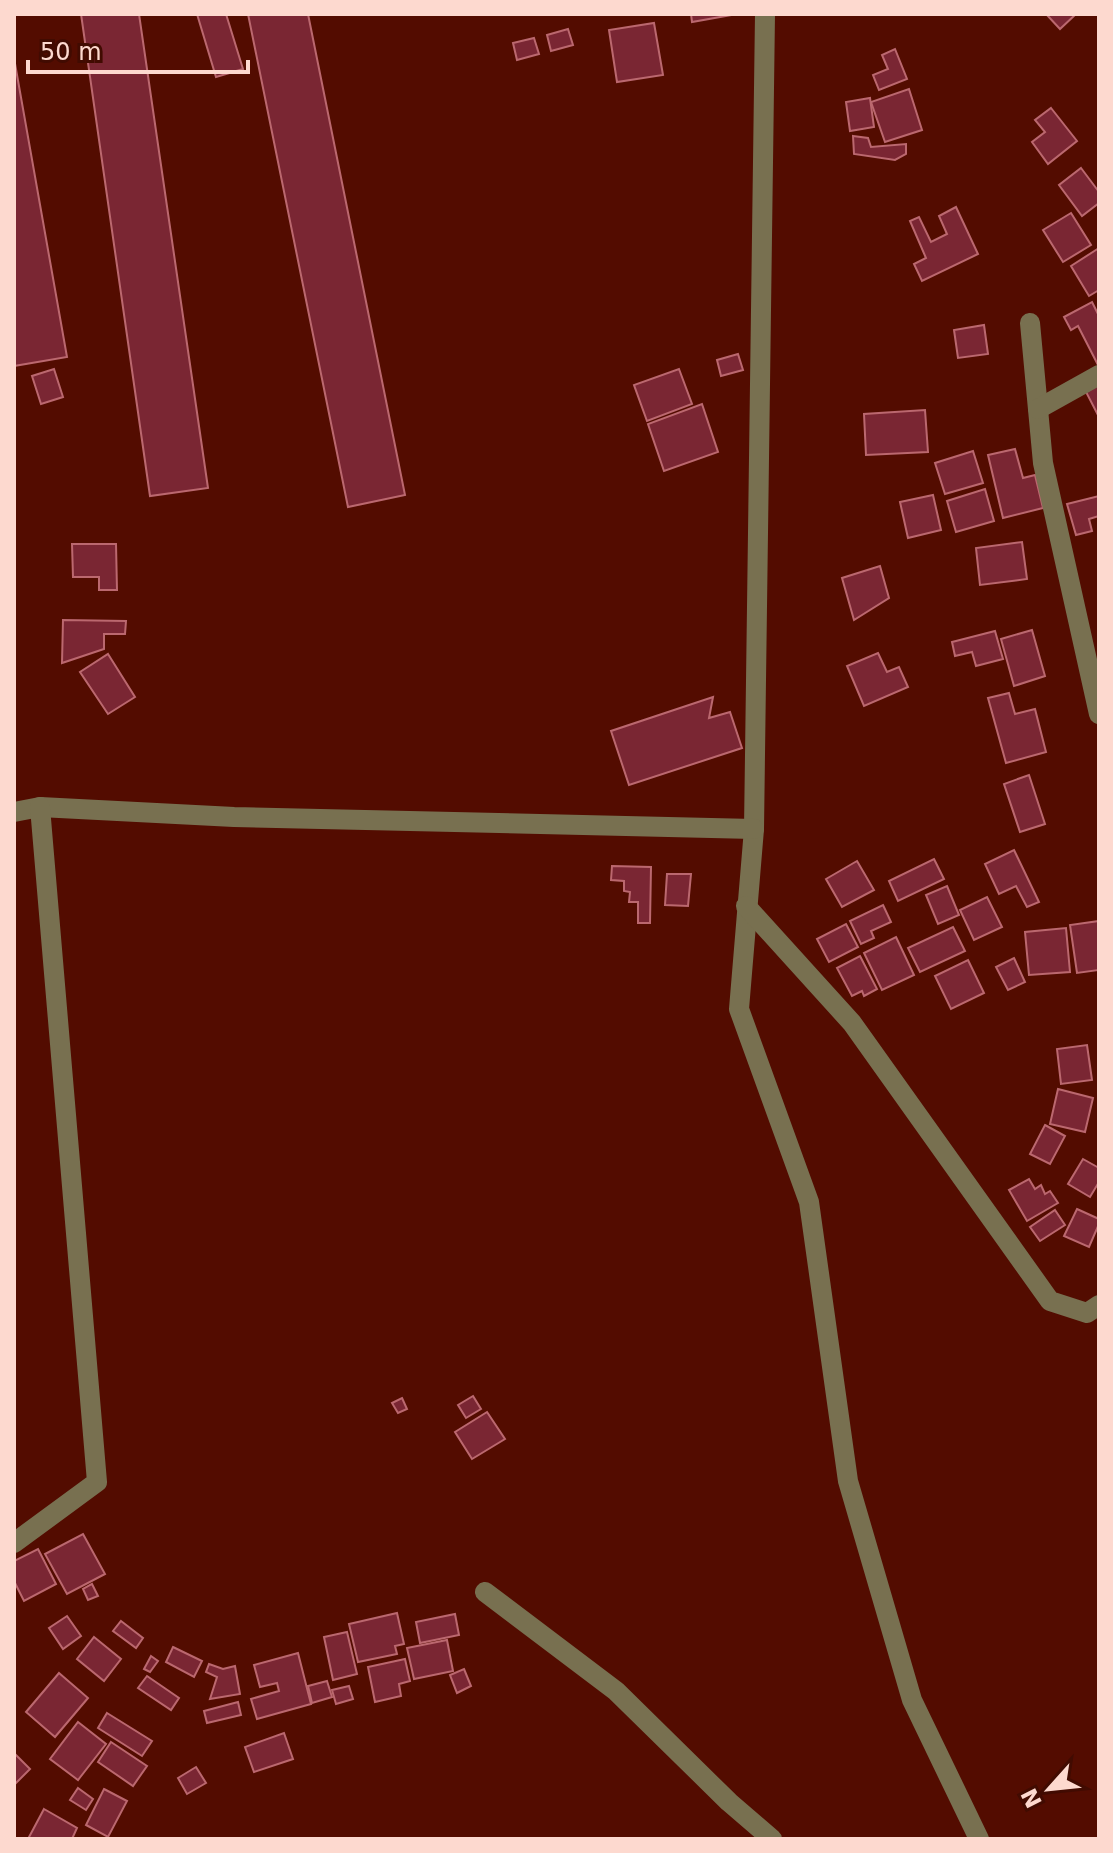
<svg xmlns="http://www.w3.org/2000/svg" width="1113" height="1853" font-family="'DejaVu Sans',sans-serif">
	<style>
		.building { fill: #7a2633; stroke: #bb686f; stroke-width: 2 }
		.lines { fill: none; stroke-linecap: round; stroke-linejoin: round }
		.minor { stroke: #787050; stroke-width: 20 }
	</style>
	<rect width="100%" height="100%" fill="#530c00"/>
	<g class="building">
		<polygon points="81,14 139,14 208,488 150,496"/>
		<polygon points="197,14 226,14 243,69 216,77"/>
		<polygon points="248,14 308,14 405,495 348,507"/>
		<polygon points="691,14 737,14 692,22"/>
		<polygon points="1046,14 1076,14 1060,29"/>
		<polygon points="654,23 663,75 617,82 609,30"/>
		<polygon points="568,29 573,45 551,51 547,35"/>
		<polygon points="534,38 539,54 517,60 513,43"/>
		<polygon points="895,49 907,79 879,90 873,75 888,69 882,55"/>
		<polygon points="14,58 67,357 14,366"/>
		<polygon points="909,89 922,130 885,142 871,102"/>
		<polygon points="870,98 874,127 850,131 846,102"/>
		<polygon points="1051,108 1077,141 1048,164 1032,142 1045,132 1035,120"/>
		<polygon points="853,136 868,138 871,147 906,144 906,154 895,160 854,154"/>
		<polygon points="1081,168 1099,192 1099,203 1082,216 1059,185"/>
		<polygon points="956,207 978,254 922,281 914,264 926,258 910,221 919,217 931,242 947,234 939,216"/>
		<polygon points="1071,213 1091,245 1063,262 1043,230"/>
		<polygon points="1099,248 1099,290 1089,296 1071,266"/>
		<polygon points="1092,302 1099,316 1098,365 1078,326 1071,330 1064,317"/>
		<polygon points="984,325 988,354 958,358 954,330"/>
		<polygon points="738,354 743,370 721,376 717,360"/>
		<polygon points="54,369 63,397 41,404 32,376"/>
		<polygon points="679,369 692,404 647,421 634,385"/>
		<polygon points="1099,382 1099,417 1085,390"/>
		<polygon points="702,404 718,452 664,471 648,424"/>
		<polygon points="925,410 928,452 866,455 864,414"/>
		<polygon points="1015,449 1023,478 1035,475 1043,508 1003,518 988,455"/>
		<polygon points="973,451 983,483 945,494 935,463"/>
		<polygon points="985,489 994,521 956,532 947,501"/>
		<polygon points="933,495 941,530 908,538 900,502"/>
		<polygon points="1099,496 1099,516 1089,519 1092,531 1076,535 1067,504"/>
		<polygon points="1022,542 1027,579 980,585 976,548"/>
		<polygon points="72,544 116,544 117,590 99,590 99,577 73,577"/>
		<polygon points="880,566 889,598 854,620 842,578"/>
		<polygon points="63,620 126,621 125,634 104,634 104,649 62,663"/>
		<polygon points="1032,630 1045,676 1014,686 1001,639"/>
		<polygon points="995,631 1003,659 976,666 972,652 955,656 952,642"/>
		<polygon points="878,653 887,672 899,667 908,687 864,706 847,666"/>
		<polygon points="108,654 135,697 108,714 80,672"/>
		<polygon points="1009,693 1015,714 1035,709 1046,752 1006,763 988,698"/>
		<polygon points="713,697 709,718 730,712 742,748 629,785 611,731"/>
		<polygon points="1029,775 1045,824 1020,832 1004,784"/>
		<polygon points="1014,850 1039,902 1027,907 1016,886 999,894 985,864"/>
		<polygon points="934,859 944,879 898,901 889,881"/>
		<polygon points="857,861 874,890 842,907 826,879"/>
		<polygon points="612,866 651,867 650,923 638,923 638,902 629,902 630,892 624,891 624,881 611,880"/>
		<polygon points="667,874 691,874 688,906 665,905"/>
		<polygon points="947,886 959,915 938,924 926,895"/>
		<polygon points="987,897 1002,927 974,940 960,910"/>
		<polygon points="883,905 891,922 871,931 874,938 861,944 850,921"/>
		<polygon points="1099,921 1099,970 1077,973 1070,925"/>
		<polygon points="846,924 858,947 829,962 817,939"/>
		<polygon points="953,927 965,951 920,972 908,948"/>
		<polygon points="1066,928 1070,972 1029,975 1025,932"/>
		<polygon points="896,937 914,975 882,990 864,953"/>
		<polygon points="860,956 877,989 864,996 862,991 852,996 837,968"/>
		<polygon points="1014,958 1025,982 1008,990 996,967"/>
		<polygon points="968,960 984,993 951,1009 935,976"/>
		<polygon points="1087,1045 1092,1080 1061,1084 1057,1049"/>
		<polygon points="1058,1089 1093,1098 1085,1132 1050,1124"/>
		<polygon points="1045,1125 1065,1136 1050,1164 1030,1154"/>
		<polygon points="1083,1159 1099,1168 1099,1182 1090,1197 1068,1184"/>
		<polygon points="1029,1179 1035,1189 1041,1185 1045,1194 1050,1191 1058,1203 1027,1221 1009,1190"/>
		<polygon points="1077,1209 1099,1219 1099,1224 1089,1247 1064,1236"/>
		<polygon points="1055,1210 1065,1225 1040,1241 1030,1227"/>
		<polygon points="473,1396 481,1409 466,1418 458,1405"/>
		<polygon points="402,1398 407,1409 398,1413 392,1403"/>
		<polygon points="487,1412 505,1439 472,1459 455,1432"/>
		<polygon points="83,1534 105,1574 67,1594 45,1554"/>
		<polygon points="38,1549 56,1584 24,1601 14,1581 14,1561"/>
		<polygon points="92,1584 98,1596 88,1600 83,1589"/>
		<polygon points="397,1613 404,1644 395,1646 397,1654 358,1662 349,1624"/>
		<polygon points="455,1614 459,1635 420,1643 416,1622"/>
		<polygon points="67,1616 81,1636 63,1649 49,1628"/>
		<polygon points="121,1621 143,1638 136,1648 113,1631"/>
		<polygon points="347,1632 357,1674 333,1680 324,1637"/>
		<polygon points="94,1637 121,1659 104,1681 77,1659"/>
		<polygon points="447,1640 453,1671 414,1679 407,1648"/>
		<polygon points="173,1647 202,1661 194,1677 166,1662"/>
		<polygon points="298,1653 311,1704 257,1719 251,1699 279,1691 277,1683 260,1687 254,1665"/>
		<polygon points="151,1656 158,1661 150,1672 144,1669"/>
		<polygon points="405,1659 410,1681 399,1684 401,1696 375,1702 368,1667"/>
		<polygon points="209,1664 223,1669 235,1666 240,1694 210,1699 217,1677 206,1672"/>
		<polygon points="464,1669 471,1686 457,1693 450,1675"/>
		<polygon points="59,1673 88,1698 55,1737 26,1712"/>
		<polygon points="147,1676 179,1698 171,1710 138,1688"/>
		<polygon points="327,1681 332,1697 312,1703 308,1686"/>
		<polygon points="349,1686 353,1699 336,1704 332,1690"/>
		<polygon points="238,1702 241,1715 207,1723 204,1711"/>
		<polygon points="107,1713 152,1741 142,1756 98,1728"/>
		<polygon points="78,1722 106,1744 78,1780 50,1759"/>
		<polygon points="284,1733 293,1759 254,1772 245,1747"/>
		<polygon points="111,1742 147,1766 133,1786 98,1762"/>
		<polygon points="15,1754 30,1769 14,1785 14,1756"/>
		<polygon points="196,1767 206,1783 187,1794 178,1778"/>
		<polygon points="78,1788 93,1799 86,1810 70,1800"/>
		<polygon points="104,1789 127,1801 108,1837 86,1825"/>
		<polygon points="44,1809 77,1828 72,1839 28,1839"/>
	</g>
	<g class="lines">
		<g class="minor">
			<polyline points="765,14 754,829 739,1009 809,1202 848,1481 912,1700 979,1839"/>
			<polyline points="1030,323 1043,463 1099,714"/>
			<polyline points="1038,409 1099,375"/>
			<polyline points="14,812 40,807 234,817 754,829"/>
			<polyline points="746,906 852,1023 1050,1301 1087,1313 1099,1305"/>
			<polyline points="14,1543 97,1482 40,807"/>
			<polyline points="485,1592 616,1691 729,1802 772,1839"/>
		</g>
	</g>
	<rect width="1113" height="1853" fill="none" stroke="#fdd9cf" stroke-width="32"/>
	<g transform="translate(1049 1789) rotate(243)" stroke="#410b01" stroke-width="6" paint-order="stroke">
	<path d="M0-6L14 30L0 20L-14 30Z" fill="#fdd9cf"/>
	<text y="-12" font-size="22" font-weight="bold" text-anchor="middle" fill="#fdd9cf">N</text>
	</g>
	<path d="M28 60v12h220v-12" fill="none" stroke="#fdd9cf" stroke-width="4"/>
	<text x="40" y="60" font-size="24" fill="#fdd9cf" stroke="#410b01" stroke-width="6" paint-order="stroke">50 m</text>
</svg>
